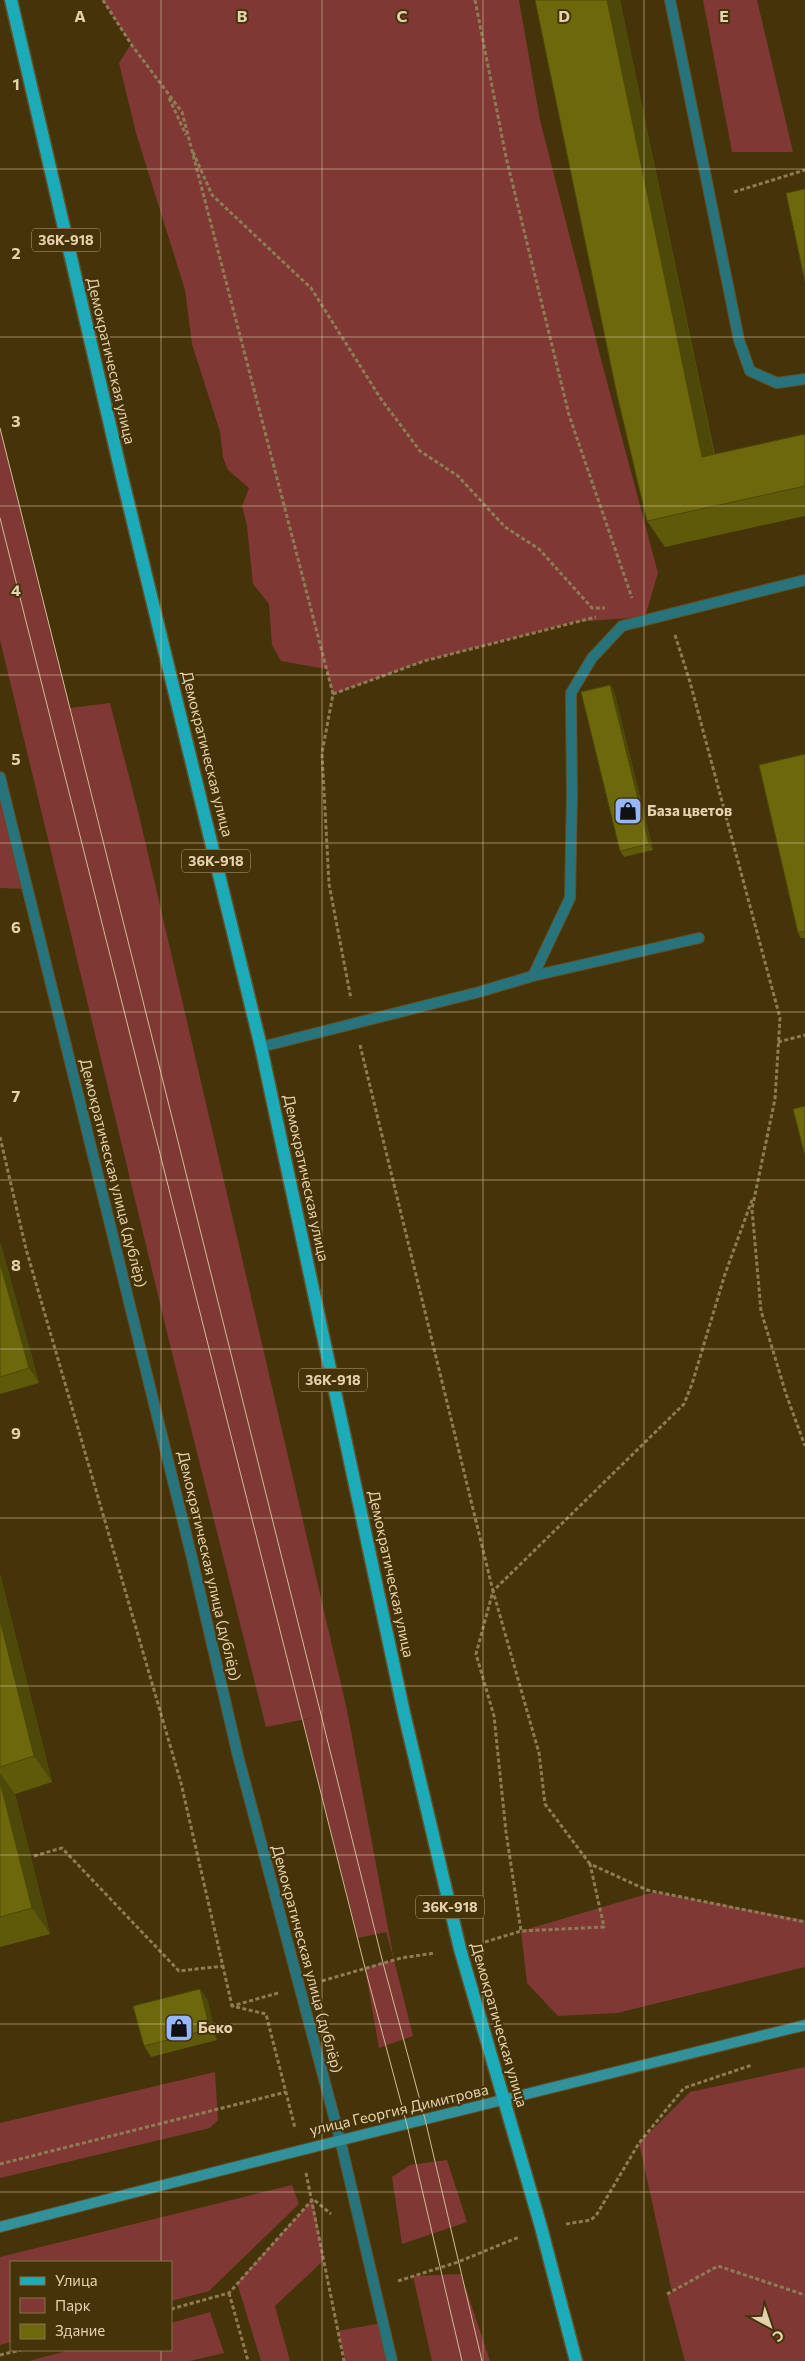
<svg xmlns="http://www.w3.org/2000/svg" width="805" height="2361" font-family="Commissioner,sans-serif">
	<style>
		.green { fill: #7f3834 }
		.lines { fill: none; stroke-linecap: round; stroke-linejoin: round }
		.service-casing { stroke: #625027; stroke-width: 12 }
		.minor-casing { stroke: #625027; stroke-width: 12 }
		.secondary-casing { stroke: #625027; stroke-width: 12 }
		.primary-casing { stroke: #625027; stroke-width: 15 }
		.path { stroke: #8d7c54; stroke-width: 3; stroke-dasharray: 4 2.5; stroke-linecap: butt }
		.service { stroke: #28747c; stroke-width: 10 }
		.minor { stroke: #28747c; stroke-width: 10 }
		.secondary { stroke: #31929c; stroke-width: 10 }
		.primary { stroke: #1cabb8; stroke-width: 12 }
		.tram { stroke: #cebc97; stroke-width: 1 }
		.wall { fill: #5f590a }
		.shaded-wall { fill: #4d4908 }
		.building { fill: #6e680c; stroke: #4d4908 }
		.grid { fill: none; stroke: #e4d2ae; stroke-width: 1; stroke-opacity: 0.55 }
		.labels { text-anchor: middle; stroke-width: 4; stroke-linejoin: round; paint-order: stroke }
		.shield { fill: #453409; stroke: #b4a37c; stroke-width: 1 }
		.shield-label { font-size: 14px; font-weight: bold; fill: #e4d2ae }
		.street-label { font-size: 15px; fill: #e4d2ae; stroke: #453409 }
		.poi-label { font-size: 15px; font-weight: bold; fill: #e4d2ae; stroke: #453409; text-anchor: start }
		.grid-label { font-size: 16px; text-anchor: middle; font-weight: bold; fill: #e4d2ae; stroke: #453409; stroke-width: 4; stroke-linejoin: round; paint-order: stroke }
	</style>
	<rect width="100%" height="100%" fill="#453409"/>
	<g class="green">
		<polygon points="103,0 519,0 540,120 603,367 658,573 645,617 574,622 424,661 333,694 326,669 281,661 272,645 269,604 253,584 247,526 242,506 249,488 228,470 223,457 220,432 192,344 185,290 136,133 119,63 131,44"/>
		<polygon points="703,0 757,0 793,152 732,152"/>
		<polygon points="0,428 70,708 110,703 139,815 347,1710 394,1960 413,2036 379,2048 365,1968 394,1960 386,1932 358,1938 303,1720 316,1717 266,1727 172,1353 0,640"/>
		<polygon points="0,777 27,889 0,888"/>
		<polygon points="654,1892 805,1920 805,1967 617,2013 558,2016 527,1983 521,1931"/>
		<polygon points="805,2067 805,2361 685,2361 667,2294 755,2262 672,2292 639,2143 690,2092"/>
		<polygon points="215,2072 218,2120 210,2128 0,2178 0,2123"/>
		<polygon points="447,2160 467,2222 402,2244 392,2177 410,2165"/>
		<polygon points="292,2185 299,2204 209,2291 171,2301 171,2262 11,2262 11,2342 0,2345 0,2257"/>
		<polygon points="313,2199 324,2260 275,2306 290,2361 261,2361 237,2283"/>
		<polygon points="461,2274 490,2361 432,2361 413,2276"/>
		<polygon points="210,2312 224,2353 190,2361 29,2361 70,2350 171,2350 171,2323"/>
		<polygon points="382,2323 392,2361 345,2361 338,2331"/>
	</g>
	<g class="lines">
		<defs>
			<g id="service">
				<polyline points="670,0 739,340 750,371 777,383 805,379"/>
				<polyline points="533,976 699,938"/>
				<polyline points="261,1047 479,992 533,976 570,898 572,795 571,693 592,658 622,626 805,580"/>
			</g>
			<polyline id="minor" points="0,777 192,1558 238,1756 340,2139 392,2361"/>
			<path id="secondary" d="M0,2227c268,-70 536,-135 805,-202"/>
			<polyline id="primary" points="11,0 123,481 261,1047 404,1713 460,1949 541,2227 576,2361"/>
		</defs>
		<use href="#service" class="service-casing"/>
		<use href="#minor" class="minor-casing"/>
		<use href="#secondary" class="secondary-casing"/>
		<use href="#primary" class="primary-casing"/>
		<g class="path">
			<polyline points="103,0 131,44 182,112 333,694 322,753 329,884 351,999"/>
			<polyline points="475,0 506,157 569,415 632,598"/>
			<polyline points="169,98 186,135"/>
			<polyline points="193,152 212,195 311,288 381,399 420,451 458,476 505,527 539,549 592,608 605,608"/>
			<polyline points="734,192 805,170"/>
			<polyline points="675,635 690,682 780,1018 775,1099 752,1209 761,1311 786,1394 805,1446"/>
			<polyline points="333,694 424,661 596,617"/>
			<polyline points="778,1042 805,1035"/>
			<polyline points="360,1045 493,1591 476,1654 494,1716 506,1832 521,1931 604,1927 590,1864 647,1890 805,1922"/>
			<polyline points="0,1137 26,1249 181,1783 232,2006"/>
			<polyline points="34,1856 62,1848 179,1971 224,1966"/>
			<polyline points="590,1864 545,1804 539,1753 493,1591 684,1404 692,1384 725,1274 752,1200"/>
			<polyline points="485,1942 521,1931"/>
			<polyline points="322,1981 401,1958 435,1953"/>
			<polyline points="278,1993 232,2006 266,2014 295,2128"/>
			<polyline points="0,2164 286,2092"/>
			<polyline points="306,2173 344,2361"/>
			<polyline points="566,2224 591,2220 597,2214 639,2143 684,2088 752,2065"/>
			<polyline points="398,2281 458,2262 519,2237"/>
			<polyline points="229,2293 248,2361"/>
			<polyline points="667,2294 718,2266 805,2295"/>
			<polyline points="171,2309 229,2293 313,2199 331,2214"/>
			<polyline points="0,2355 21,2350"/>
		</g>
		<use href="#service" class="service"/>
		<use href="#minor" class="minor"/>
		<use href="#secondary" class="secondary"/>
		<use href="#primary" class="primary"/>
		<g class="tram">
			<polyline points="0,428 383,1963 425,2119 482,2361"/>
			<polyline points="0,518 365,1968 407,2125 462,2361"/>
		</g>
	</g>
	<g class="wall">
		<polygon points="620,0 715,455 805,434 805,516 665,547 647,521"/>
		<polygon points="610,685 614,691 653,850 624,857 620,851"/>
		<polygon points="805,754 805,938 801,938 798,933"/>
		<polygon points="0,1243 1,1245 39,1383 0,1394"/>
		<polygon points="0,1574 52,1782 15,1794 50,1934 0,1947"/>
		<polygon points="207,1999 217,2040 151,2057 144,2046"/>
	</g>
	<g class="shaded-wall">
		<polygon points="607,0 620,0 720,483 702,457"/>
		<polygon points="610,685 614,691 653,850 649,844"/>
		<polygon points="0,1243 1,1245 39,1383 29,1368 0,1263"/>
		<polygon points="0,1574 52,1782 34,1756 0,1620"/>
		<polygon points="0,1773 15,1794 50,1934 32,1908 0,1782"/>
		<polygon points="200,1989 207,1999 217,2040 210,2029"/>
	</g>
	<g class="building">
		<polygon points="535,0 607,0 702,457 805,434 805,486 647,521 617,395"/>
		<polygon points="805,189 805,282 786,193"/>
		<polygon points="610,685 649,844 620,851 581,692"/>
		<polygon points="805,754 805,931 798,933 759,765"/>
		<polygon points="805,1106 805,1156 793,1109"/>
		<polygon points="0,1263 29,1368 0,1377"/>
		<polygon points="0,1620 34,1756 0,1767"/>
		<polygon points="0,1782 32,1908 0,1917"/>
		<polygon points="200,1989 210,2029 144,2046 133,2006"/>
	</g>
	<path class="grid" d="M161,0v2262M322,0v2361M483,0v2361M644,0v2361M0,169h805M0,337h805M0,506h805M0,675h805M0,843h805M0,1012h805M0,1180h805M0,1349h805M0,1518h805M0,1686h805M0,1855h805M0,2024h805M0,2192h805M161,2350v11"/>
	<defs>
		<symbol id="shop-square" viewBox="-11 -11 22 22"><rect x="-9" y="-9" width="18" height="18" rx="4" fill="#96b6fd" stroke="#453409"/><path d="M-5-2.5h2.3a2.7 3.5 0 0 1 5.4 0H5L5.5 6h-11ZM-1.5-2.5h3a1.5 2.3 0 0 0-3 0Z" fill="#111"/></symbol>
	</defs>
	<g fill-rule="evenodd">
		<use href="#shop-square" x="612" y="795" width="32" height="32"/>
		<use href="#shop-square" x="163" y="2012" width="32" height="32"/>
	</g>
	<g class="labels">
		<g class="shield">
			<rect x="32" y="228.5" width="68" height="23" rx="4"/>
			<rect x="182" y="849.5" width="68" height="23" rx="4"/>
			<rect x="299" y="1368.5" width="68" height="23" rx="4"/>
			<rect x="416" y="1895.5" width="68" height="23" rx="4"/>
		</g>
		<g class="shield-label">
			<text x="66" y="245">36К-918</text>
			<text x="216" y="866">36К-918</text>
			<text x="333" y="1385">36К-918</text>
			<text x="450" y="1912">36К-918</text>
		</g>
		<g class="street-label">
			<text transform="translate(111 361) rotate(77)" y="5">Демократическая улица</text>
			<text transform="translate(207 754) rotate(76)" y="5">Демократическая улица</text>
			<text transform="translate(113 1173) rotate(76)" y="5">Демократическая улица (дублёр)</text>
			<text transform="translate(306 1178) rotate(78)" y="5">Демократическая улица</text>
			<text transform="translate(209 1566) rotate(77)" y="5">Демократическая улица (дублёр)</text>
			<text transform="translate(391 1574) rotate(78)" y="5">Демократическая улица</text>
			<text transform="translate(307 1959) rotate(75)" y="5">Демократическая улица (дублёр)</text>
			<text transform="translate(499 2025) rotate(74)" y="5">Демократическая улица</text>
			<text transform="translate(399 2110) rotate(-13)" y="5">улица Георгия Димитрова</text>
		</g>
		<g class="poi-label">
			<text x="647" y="816">База цветов</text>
			<text x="198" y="2033">Беко</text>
		</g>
	</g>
	<g class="grid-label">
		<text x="80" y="22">A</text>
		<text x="242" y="22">B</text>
		<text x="402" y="22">C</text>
		<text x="564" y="22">D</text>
		<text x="724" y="22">E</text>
		<text x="16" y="90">1</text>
		<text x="16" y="259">2</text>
		<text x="16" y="427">3</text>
		<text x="16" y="596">4</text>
		<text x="16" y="765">5</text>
		<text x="16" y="933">6</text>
		<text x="16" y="1102">7</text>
		<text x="16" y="1271">8</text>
		<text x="16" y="1439">9</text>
	</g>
	<rect x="10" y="2261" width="162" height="90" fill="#453409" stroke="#85734b"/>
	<rect x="20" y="2277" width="25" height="8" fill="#1cabb8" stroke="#85734b"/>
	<text x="55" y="2286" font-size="15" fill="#e4d2ae">Улица</text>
	<rect x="20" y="2298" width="25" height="15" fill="#7f3834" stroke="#85734b"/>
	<text x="55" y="2311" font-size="15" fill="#e4d2ae">Парк</text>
	<rect x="20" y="2324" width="25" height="15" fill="#6e680c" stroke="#85734b"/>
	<text x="55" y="2336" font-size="15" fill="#e4d2ae">Здание</text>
	<g transform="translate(770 2326) rotate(140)" stroke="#453409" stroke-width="4" paint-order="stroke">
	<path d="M0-4L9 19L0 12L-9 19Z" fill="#e4d2ae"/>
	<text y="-8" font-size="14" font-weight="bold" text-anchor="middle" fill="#e4d2ae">С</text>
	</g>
</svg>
